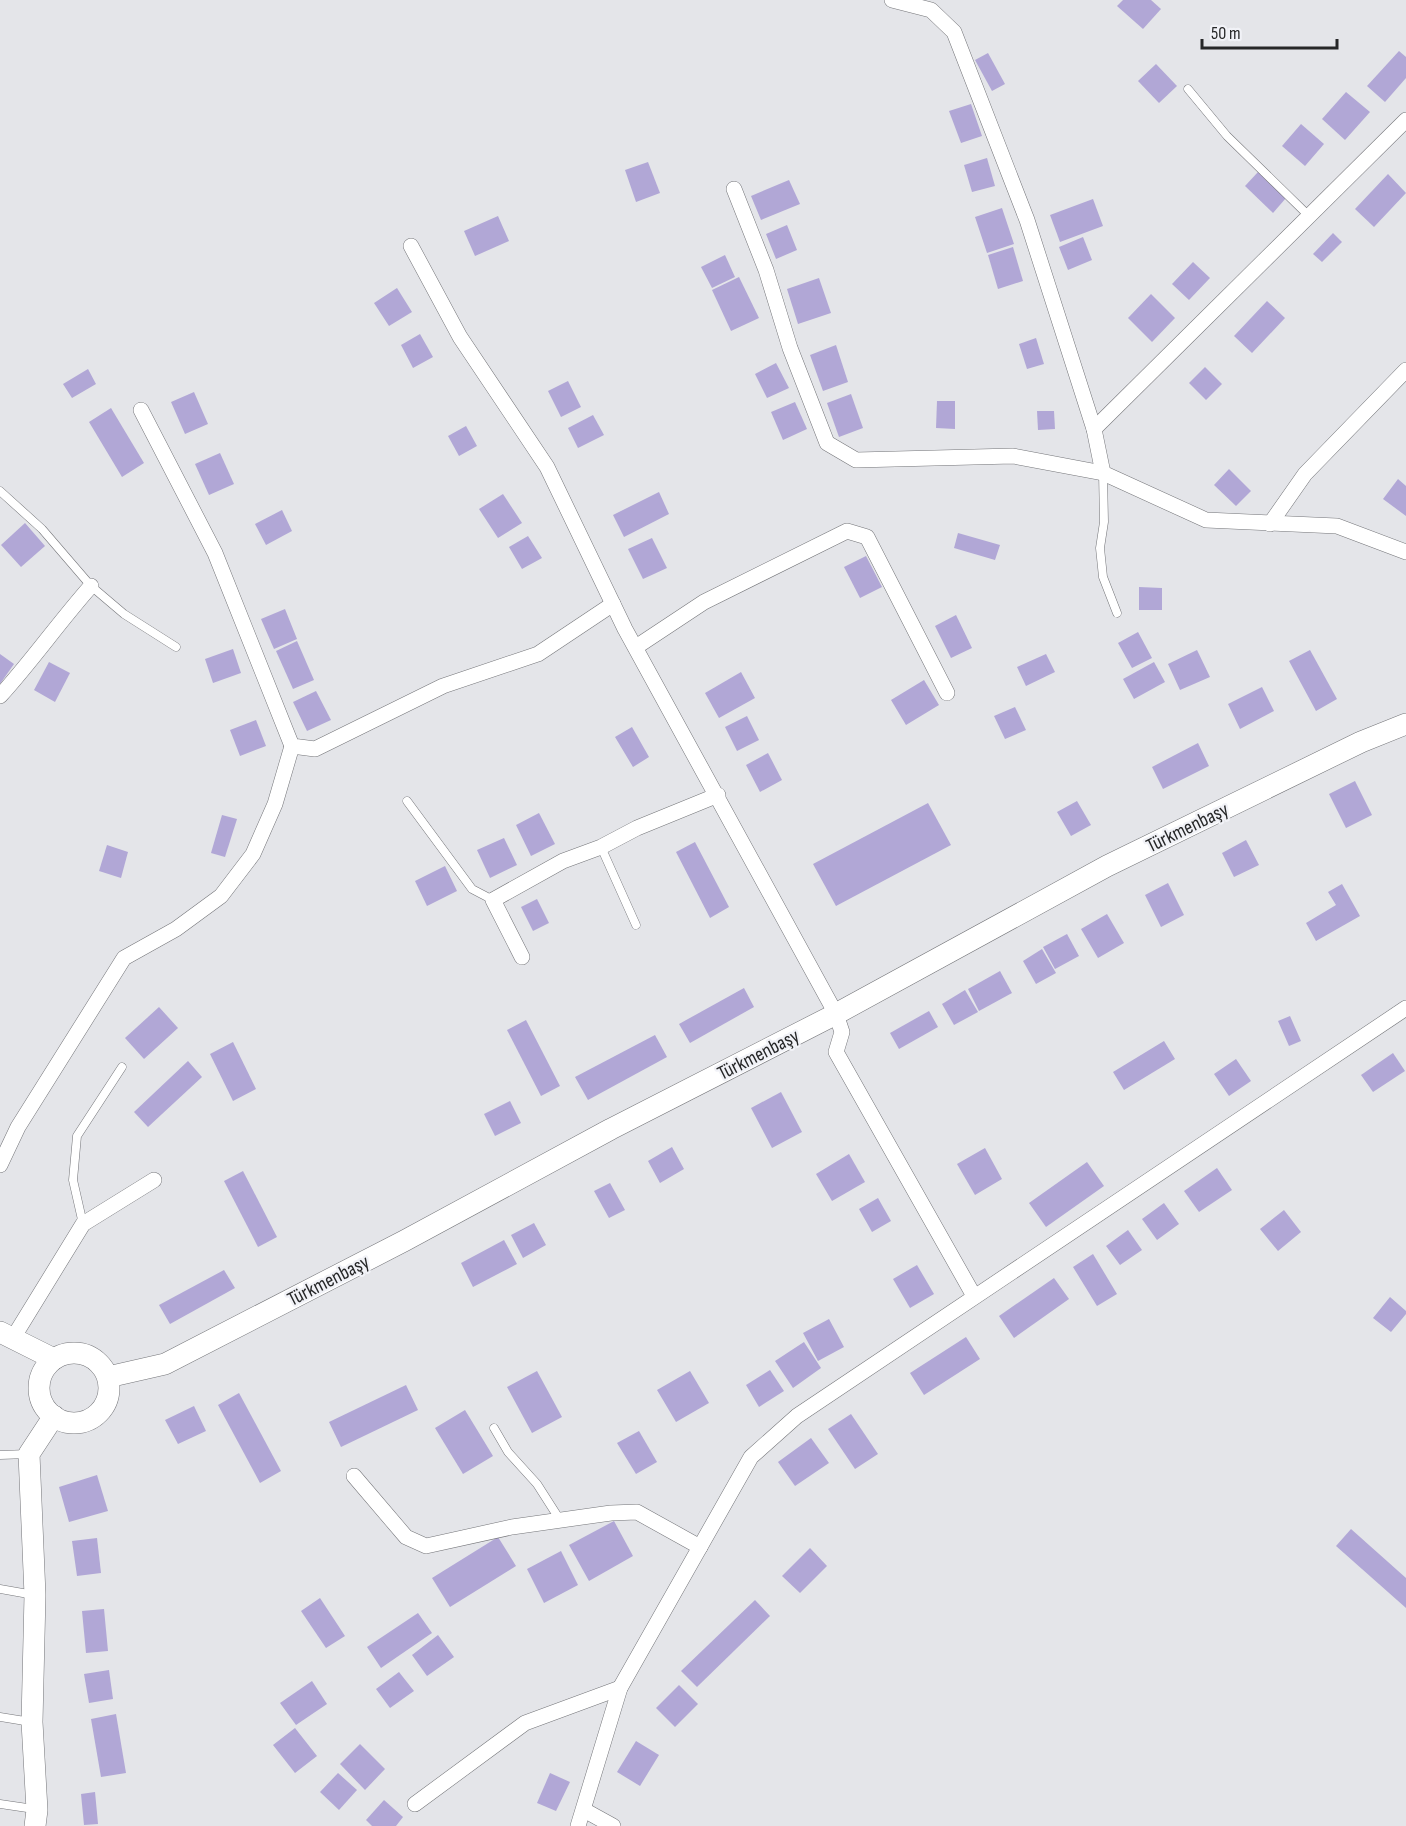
<svg xmlns="http://www.w3.org/2000/svg" width="1406" height="1826" font-family="'Sofia Sans Condensed',sans-serif">
	<style>
		.building { fill: #b1a7d6 }
		.lines { fill: none; stroke-linecap: round; stroke-linejoin: round }
		.lane-casing { stroke: #747579; stroke-width: 9 }
		.street-casing { stroke: #747579; stroke-width: 16 }
		.secondary-casing { stroke: #747579; stroke-width: 22 }
		.lane { stroke: #fff; stroke-width: 8 }
		.street { stroke: #fff; stroke-width: 15 }
		.secondary { stroke: #fff; stroke-width: 21 }
		.labels { text-anchor: middle; stroke-width: 4.5; stroke-linejoin: round; paint-order: stroke }
		.street-label { font-size: 20px; fill: #262728; stroke: #f1f2f7 }
	</style>
	<rect width="100%" height="100%" fill="#e4e5e9"/>
	<g class="building">
		<polygon points="1123,0 1151,0 1161,9 1143,29 1117,6"/>
		<polygon points="1399,51 1406,57 1406,78 1385,102 1367,86"/>
		<polygon points="988,53 1005,84 992,91 975,60"/>
		<polygon points="1156,64 1177,86 1159,103 1138,81"/>
		<polygon points="1346,92 1370,112 1345,140 1322,119"/>
		<polygon points="971,104 982,136 961,143 949,111"/>
		<polygon points="1301,124 1324,144 1305,166 1282,146"/>
		<polygon points="987,158 995,186 972,192 964,165"/>
		<polygon points="648,162 660,193 636,202 625,170"/>
		<polygon points="1258,172 1286,198 1273,213 1245,186"/>
		<polygon points="1388,174 1406,193 1374,227 1355,209"/>
		<polygon points="789,180 800,204 761,220 751,196"/>
		<polygon points="1093,199 1103,226 1060,242 1050,215"/>
		<polygon points="1002,208 1014,244 987,253 975,217"/>
		<polygon points="498,216 509,241 475,256 464,231"/>
		<polygon points="787,225 797,250 776,259 766,234"/>
		<polygon points="1333,233 1342,242 1322,262 1313,254"/>
		<polygon points="1083,237 1092,260 1068,270 1059,247"/>
		<polygon points="1013,247 1023,281 998,289 988,255"/>
		<polygon points="725,255 735,277 712,288 701,267"/>
		<polygon points="1193,262 1210,278 1189,300 1172,284"/>
		<polygon points="739,277 759,318 731,331 712,290"/>
		<polygon points="819,278 831,313 798,324 787,289"/>
		<polygon points="397,288 412,312 389,326 374,303"/>
		<polygon points="1151,294 1175,318 1152,342 1128,318"/>
		<polygon points="1267,301 1285,318 1252,353 1234,336"/>
		<polygon points="420,334 433,357 413,368 401,345"/>
		<polygon points="1036,338 1044,364 1027,369 1019,344"/>
		<polygon points="836,345 848,382 823,391 810,355"/>
		<polygon points="776,363 789,388 767,398 755,374"/>
		<polygon points="1205,367 1222,384 1206,400 1189,383"/>
		<polygon points="88,369 96,384 72,398 63,384"/>
		<polygon points="568,381 581,407 561,417 548,391"/>
		<polygon points="194,392 208,424 185,434 171,402"/>
		<polygon points="851,394 863,428 839,437 827,403"/>
		<polygon points="937,401 955,401 955,429 936,428"/>
		<polygon points="795,402 807,429 783,440 771,412"/>
		<polygon points="111,408 144,463 122,477 89,422"/>
		<polygon points="1037,411 1054,411 1055,429 1038,430"/>
		<polygon points="593,415 604,435 578,448 568,428"/>
		<polygon points="466,426 477,446 459,456 448,436"/>
		<polygon points="220,453 234,484 209,495 195,464"/>
		<polygon points="1229,469 1251,491 1236,506 1214,485"/>
		<polygon points="1398,479 1406,486 1406,516 1383,499"/>
		<polygon points="659,492 669,514 624,537 613,515"/>
		<polygon points="503,494 522,523 498,538 479,509"/>
		<polygon points="282,510 292,531 266,545 255,524"/>
		<polygon points="25,523 45,546 21,567 1,545"/>
		<polygon points="958,533 1000,545 995,560 954,548"/>
		<polygon points="528,536 542,558 522,569 509,547"/>
		<polygon points="652,538 667,568 643,579 628,549"/>
		<polygon points="866,556 882,587 860,598 844,567"/>
		<polygon points="1139,587 1162,588 1162,610 1139,610"/>
		<polygon points="285,609 297,639 274,649 261,619"/>
		<polygon points="956,615 972,648 951,658 935,626"/>
		<polygon points="1138,632 1152,658 1132,668 1118,643"/>
		<polygon points="297,641 314,680 293,689 276,651"/>
		<polygon points="233,649 241,673 213,683 205,659"/>
		<polygon points="1197,650 1210,677 1180,690 1168,664"/>
		<polygon points="1310,650 1337,699 1316,711 1289,661"/>
		<polygon points="0,654 14,664 0,684"/>
		<polygon points="1046,654 1055,672 1026,686 1017,667"/>
		<polygon points="49,662 70,673 55,702 34,690"/>
		<polygon points="1154,662 1165,682 1134,699 1123,679"/>
		<polygon points="741,672 755,698 719,718 705,693"/>
		<polygon points="924,680 939,705 906,725 891,700"/>
		<polygon points="1262,687 1274,711 1240,729 1228,704"/>
		<polygon points="316,691 331,720 307,731 293,702"/>
		<polygon points="1015,707 1026,730 1005,739 994,716"/>
		<polygon points="747,716 759,740 737,751 725,727"/>
		<polygon points="256,720 266,746 240,756 230,730"/>
		<polygon points="632,727 649,757 633,767 615,737"/>
		<polygon points="1198,743 1209,766 1163,789 1152,767"/>
		<polygon points="768,753 782,780 760,792 746,765"/>
		<polygon points="1355,781 1372,815 1346,828 1329,794"/>
		<polygon points="1077,801 1091,825 1071,836 1057,812"/>
		<polygon points="928,803 951,845 836,906 813,864"/>
		<polygon points="539,813 555,844 531,856 516,825"/>
		<polygon points="222,815 237,819 225,857 211,853"/>
		<polygon points="504,838 517,865 490,878 477,850"/>
		<polygon points="1246,840 1259,865 1234,877 1222,853"/>
		<polygon points="695,842 729,907 710,918 676,852"/>
		<polygon points="107,845 128,852 121,878 99,871"/>
		<polygon points="445,866 457,891 427,906 415,881"/>
		<polygon points="1168,883 1184,915 1161,927 1145,895"/>
		<polygon points="1342,884 1360,916 1316,941 1306,923 1336,905 1328,892"/>
		<polygon points="537,899 549,923 533,931 521,907"/>
		<polygon points="1107,914 1124,943 1098,958 1081,929"/>
		<polygon points="1067,934 1079,956 1055,969 1043,947"/>
		<polygon points="1042,949 1056,973 1036,984 1023,961"/>
		<polygon points="1000,971 1012,993 979,1011 968,989"/>
		<polygon points="744,988 754,1007 690,1043 679,1024"/>
		<polygon points="965,990 978,1012 954,1025 942,1004"/>
		<polygon points="159,1007 178,1028 144,1059 125,1038"/>
		<polygon points="929,1011 938,1027 899,1049 890,1033"/>
		<polygon points="1290,1016 1301,1041 1289,1046 1278,1021"/>
		<polygon points="526,1020 560,1086 541,1096 507,1030"/>
		<polygon points="655,1035 667,1057 588,1100 575,1077"/>
		<polygon points="1164,1041 1175,1059 1124,1090 1113,1072"/>
		<polygon points="233,1042 256,1089 233,1101 210,1054"/>
		<polygon points="1393,1053 1405,1071 1373,1092 1361,1075"/>
		<polygon points="1236,1059 1251,1081 1229,1096 1214,1074"/>
		<polygon points="188,1061 202,1077 148,1127 134,1112"/>
		<polygon points="781,1092 802,1132 772,1148 751,1108"/>
		<polygon points="510,1101 521,1123 495,1136 484,1114"/>
		<polygon points="672,1147 684,1169 660,1183 648,1161"/>
		<polygon points="985,1148 1002,1179 975,1195 957,1164"/>
		<polygon points="849,1154 865,1182 832,1201 816,1174"/>
		<polygon points="1087,1162 1104,1186 1046,1227 1029,1203"/>
		<polygon points="1217,1168 1232,1190 1199,1212 1184,1191"/>
		<polygon points="243,1171 277,1237 258,1247 224,1181"/>
		<polygon points="610,1183 625,1210 609,1218 594,1191"/>
		<polygon points="878,1198 891,1221 872,1232 859,1209"/>
		<polygon points="1164,1203 1179,1224 1157,1240 1142,1219"/>
		<polygon points="1284,1210 1301,1232 1278,1251 1260,1229"/>
		<polygon points="534,1223 546,1245 523,1258 511,1235"/>
		<polygon points="1128,1230 1142,1250 1120,1265 1106,1246"/>
		<polygon points="504,1240 517,1264 473,1287 461,1263"/>
		<polygon points="1093,1254 1117,1294 1097,1306 1073,1267"/>
		<polygon points="917,1265 934,1294 910,1308 893,1279"/>
		<polygon points="224,1270 235,1288 170,1324 159,1305"/>
		<polygon points="1054,1278 1069,1299 1014,1338 999,1316"/>
		<polygon points="1390,1297 1406,1311 1406,1314 1391,1332 1373,1318"/>
		<polygon points="829,1319 844,1347 818,1361 803,1333"/>
		<polygon points="966,1337 980,1359 924,1395 910,1373"/>
		<polygon points="804,1342 821,1368 793,1388 775,1361"/>
		<polygon points="770,1370 784,1391 759,1407 746,1385"/>
		<polygon points="537,1371 562,1417 532,1433 507,1387"/>
		<polygon points="690,1371 709,1403 676,1422 657,1390"/>
		<polygon points="406,1385 418,1410 341,1447 329,1422"/>
		<polygon points="239,1393 281,1471 260,1483 218,1405"/>
		<polygon points="194,1406 206,1431 178,1444 165,1420"/>
		<polygon points="465,1410 493,1456 463,1474 435,1428"/>
		<polygon points="851,1414 878,1454 855,1469 828,1429"/>
		<polygon points="639,1431 657,1462 636,1474 617,1443"/>
		<polygon points="811,1438 829,1463 795,1486 778,1462"/>
		<polygon points="97,1475 108,1511 69,1522 59,1487"/>
		<polygon points="614,1521 633,1556 589,1581 569,1545"/>
		<polygon points="1351,1529 1406,1578 1406,1608 1336,1546"/>
		<polygon points="498,1537 516,1566 450,1607 432,1578"/>
		<polygon points="97,1538 101,1573 77,1576 72,1541"/>
		<polygon points="810,1548 827,1566 800,1593 782,1576"/>
		<polygon points="561,1551 578,1585 544,1603 527,1569"/>
		<polygon points="320,1598 345,1636 326,1648 301,1611"/>
		<polygon points="755,1600 770,1616 697,1687 681,1671"/>
		<polygon points="104,1609 108,1651 86,1653 82,1611"/>
		<polygon points="418,1613 432,1633 381,1668 367,1647"/>
		<polygon points="438,1635 454,1657 427,1676 412,1655"/>
		<polygon points="109,1670 113,1699 89,1703 84,1674"/>
		<polygon points="399,1672 414,1691 390,1708 376,1689"/>
		<polygon points="312,1681 327,1704 296,1725 280,1703"/>
		<polygon points="679,1685 698,1704 675,1727 656,1708"/>
		<polygon points="116,1714 126,1773 101,1777 91,1719"/>
		<polygon points="295,1728 317,1756 295,1773 273,1745"/>
		<polygon points="636,1741 659,1755 640,1786 617,1772"/>
		<polygon points="360,1744 385,1769 365,1790 340,1764"/>
		<polygon points="338,1773 357,1790 339,1810 320,1792"/>
		<polygon points="550,1773 570,1782 556,1811 537,1803"/>
		<polygon points="95,1792 98,1824 84,1825 81,1794"/>
		<polygon points="384,1800 403,1817 396,1826 372,1826 366,1820"/>
	</g>
	<g class="lines">
		<defs>
			<g id="lane">
				<polyline points="1188,89 1227,136 1309,216"/>
				<polyline points="1103,473 1104,522 1100,548 1103,577 1117,613"/>
				<polyline points="0,491 42,529 91,586 124,614 176,647"/>
				<polyline points="407,801 472,889 493,900"/>
				<polyline points="601,847 636,925"/>
				<polyline points="83,1224 73,1180 77,1136 122,1067"/>
				<polyline points="494,1428 508,1452 537,1484 560,1520"/>
				<polyline points="0,1455 28,1454"/>
				<polyline points="0,1589 34,1595"/>
				<polyline points="0,1717 31,1722"/>
				<polyline points="0,1804 34,1809"/>
			</g>
			<g id="street">
				<polyline points="892,0 931,10 954,32 1027,220 1094,429 1103,473"/>
				<polyline points="734,189 766,270 790,348 827,443 856,460 1013,456 1103,473 1206,520 1337,526 1406,552"/>
				<polyline points="411,246 460,337 547,467 625,629 836,1014 842,1032 836,1052 974,1296"/>
				<polyline points="141,410 215,553 292,746 315,749 443,686 538,654 613,604"/>
				<polyline points="1094,429 1406,120"/>
				<polyline points="1270,524 1305,474 1406,370"/>
				<polyline points="636,647 704,602 847,531 867,537 947,693"/>
				<path d="M0,696c32,-35 59,-74 91,-110"/>
				<polyline points="522,957 493,900 563,861 601,847 637,828 718,795"/>
				<polyline points="0,1165 18,1127 124,958 176,929 221,896 253,854 275,804 292,746"/>
				<polyline points="13,1338 83,1224 154,1180"/>
				<polyline points="354,1476 406,1537 426,1546 512,1527 611,1513 637,1512 700,1547"/>
				<polyline points="415,1804 525,1723 620,1688"/>
				<polyline points="584,1810 613,1826"/>
				<polyline points="578,1826 620,1688 751,1457 797,1416 1406,1008"/>
			</g>
			<g id="secondary">
				<polyline points="0,1332 54,1359"/>
				<circle cx="74" cy="1388" r="35"/>
				<polyline points="108,1377 165,1364 404,1241 611,1129 836,1014 1107,866 1361,742 1406,724"/>
				<polyline points="35,1826 37,1810 32,1722 35,1595 29,1454 54,1416"/>
			</g>
		</defs>
		<use href="#lane" class="lane-casing"/>
		<use href="#street" class="street-casing"/>
		<use href="#secondary" class="secondary-casing"/>
		<use href="#lane" class="lane"/>
		<use href="#street" class="street"/>
		<use href="#secondary" class="secondary"/>
	</g>
	<g class="labels">
		<g class="street-label">
			<text transform="translate(1187 827) rotate(-26)" y="7">Türkmenbaşy</text>
			<text transform="translate(758 1054) rotate(-27)" y="7">Türkmenbaşy</text>
			<text transform="translate(328 1280) rotate(-27)" y="7">Türkmenbaşy</text>
		</g>
	</g>
	<path d="M1202 39v9h135v-9" fill="none" stroke="#262728" stroke-width="3"/>
	<text x="1211" y="39" font-size="18" fill="#262728" stroke="#f1f2f7" stroke-width="4.5" paint-order="stroke">50 m</text>
</svg>
